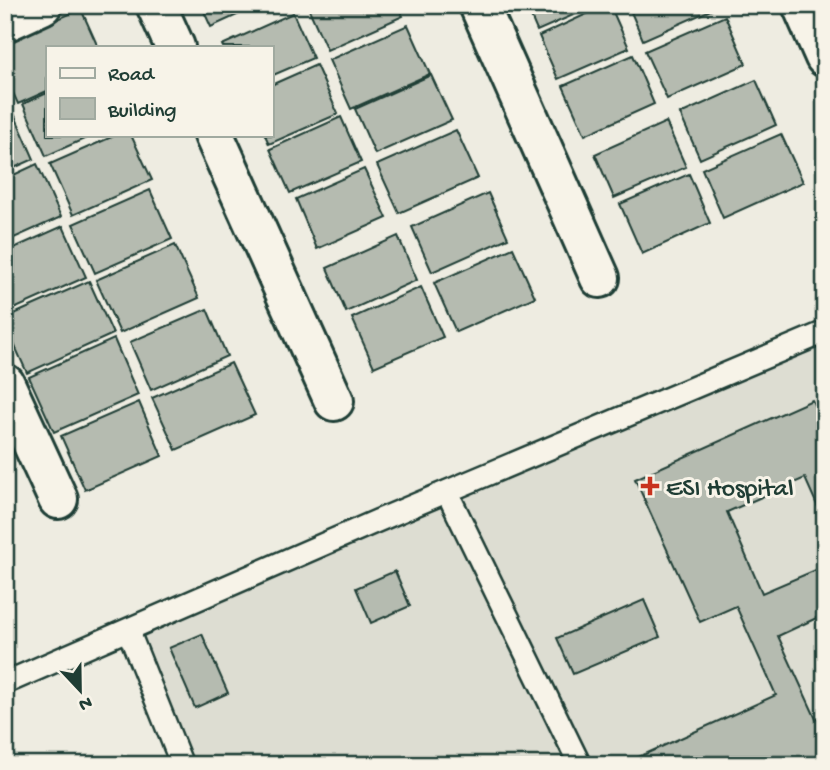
<svg xmlns="http://www.w3.org/2000/svg" width="830" height="770" font-family="'Gochi Hand',sans-serif">
	<style>
		.built { fill: #ddddd2 }
		.building { fill: #b5bbb0; stroke: #1f3d34; stroke-width: 2 }
		.lines { fill: none; stroke-linecap: round; stroke-linejoin: round }
		.service-casing { stroke: #1f3d34; stroke-width: 26 }
		.minor-casing { stroke: #1f3d34; stroke-width: 44 }
		.service { stroke: #f7f3e8; stroke-width: 21 }
		.minor { stroke: #f7f3e8; stroke-width: 38 }
		.poi-dot { fill: #c8321e; stroke: #f7f3e8; stroke-width: 2.5 }
		.labels { text-anchor: middle; stroke-width: 6; stroke-linejoin: round; paint-order: stroke }
		.poi-label { font-size: 26px; fill: #1f3d34; stroke: #f7f3e8; text-anchor: start }
	</style>
	<rect width="100%" height="100%" fill="#eeece1"/>
	<filter id="ink" filterUnits="userSpaceOnUse"><feTurbulence type="fractalNoise" baseFrequency=".0143" numOctaves="2"/><feDisplacementMap in="SourceGraphic" scale="14" xChannelSelector="R" yChannelSelector="G"/><feConvolveMatrix kernelMatrix="1 2 1 2 8 2 1 2 1" color-interpolation-filters="sRGB"/></filter>
	<g filter="url(#ink)">
		<polygon class="built" points="825,336 825,765 183,765 125,636"/>
		<g class="building">
			<polygon points="201,5 259,5 211,27"/>
			<polygon points="307,5 398,5 403,16 327,50"/>
			<polygon points="526,5 596,5 537,31"/>
			<polygon points="606,5 610,5 629,48 558,79 539,36"/>
			<polygon points="628,5 719,5 720,6 643,40"/>
			<polygon points="81,9 98,47 47,47 47,91 18,104 5,75 5,42"/>
			<polygon points="293,13 313,58 271,76 271,47 223,47 222,45"/>
			<polygon points="725,16 746,64 667,99 645,51"/>
			<polygon points="408,25 430,74 351,109 329,60"/>
			<polygon points="633,55 654,104 585,135 563,86"/>
			<polygon points="316,65 338,114 269,144 265,135 271,135 271,85"/>
			<polygon points="431,75 452,120 375,154 355,109"/>
			<polygon points="756,80 776,125 700,159 680,114"/>
			<polygon points="47,93 47,135 93,135 46,156 23,104"/>
			<polygon points="12,109 34,159 5,172 5,112"/>
			<polygon points="341,117 361,162 290,193 270,149"/>
			<polygon points="666,122 686,167 614,198 595,154"/>
			<polygon points="456,130 478,178 399,213 377,165"/>
			<polygon points="781,134 803,182 723,218 702,169"/>
			<polygon points="116,135 131,135 152,180 73,215 50,164"/>
			<polygon points="37,164 61,217 5,242 5,179"/>
			<polygon points="364,169 387,218 317,249 296,199"/>
			<polygon points="689,174 710,223 642,254 620,204"/>
			<polygon points="150,190 172,239 95,273 73,224"/>
			<polygon points="488,193 508,238 432,272 412,227"/>
			<polygon points="63,226 86,277 5,313 5,252"/>
			<polygon points="398,236 417,280 346,312 327,268"/>
			<polygon points="175,245 199,298 120,333 96,280"/>
			<polygon points="513,248 535,297 456,332 434,283"/>
			<polygon points="89,281 113,334 27,373 5,324 5,318"/>
			<polygon points="421,287 443,337 374,367 352,318"/>
			<polygon points="207,309 227,356 151,390 130,342"/>
			<polygon points="114,339 138,395 54,432 29,377"/>
			<polygon points="231,363 255,415 176,450 152,398"/>
			<polygon points="812,400 825,428 825,523 805,478 727,512 762,593 825,566 825,614 778,636 816,719 825,716 825,765 621,765 776,695 736,606 700,622 635,479"/>
			<polygon points="139,402 162,456 85,490 61,436"/>
			<polygon points="395,571 410,606 371,623 356,588"/>
			<polygon points="644,600 660,637 573,674 557,638"/>
			<polygon points="202,634 228,693 195,708 169,648"/>
		</g>
		<g class="lines">
			<defs>
				<g id="service">
					<polyline points="447,492 580,765"/>
					<polyline points="128,630 182,765"/>
					<polyline points="5,683 377,521 825,332"/>
				</g>
				<g id="minor">
					<polyline points="156,5 175,47"/>
					<polyline points="479,5 600,278"/>
					<polyline points="802,5 825,57"/>
					<polyline points="5,22 42,5"/>
					<polyline points="214,135 334,401"/>
					<polyline points="5,384 58,499"/>
				</g>
			</defs>
			<use href="#service" class="service-casing"/>
			<use href="#minor" class="minor-casing"/>
			<use href="#service" class="service"/>
			<use href="#minor" class="minor"/>
		</g>
	</g>
	<path class="poi-dot" d="M646.5 475.5h7v7h7v7h-7v7h-7v-7h-7v-7h7z"/>
	<g class="labels">
		<g class="poi-label">
			<text x="666" y="495">ESI Hospital</text>
		</g>
	</g>
	<rect width="830" height="770" fill="none" stroke="#f7f3e8" stroke-width="28"/>
	<rect x="14" y="14" width="802" height="742" fill="none" stroke="#1f3d34" stroke-width="2.5" filter="url(#ink)"/>
	<rect x="46" y="46" width="228" height="91" fill="#f7f3e8" stroke="#a1aaa0" stroke-width="2"/>
	<rect x="60" y="68" width="35" height="10" fill="#f7f3e8" stroke="#a1aaa0" stroke-width="2"/>
	<text x="108" y="80" font-size="21" fill="#1f3d34">Road</text>
	<rect x="60" y="98" width="35" height="21" fill="#b5bbb0" stroke="#a1aaa0" stroke-width="2"/>
	<text x="108" y="116" font-size="21" fill="#1f3d34">Building</text>
	<g transform="translate(80 690) rotate(158)" stroke="#f7f3e8" stroke-width="5" paint-order="stroke">
	<path d="M0-5L12 26L0 18L-12 26Z" fill="#1f3d34"/>
	<text y="-10" font-size="19" font-weight="bold" text-anchor="middle" fill="#1f3d34">N</text>
	</g>
</svg>
